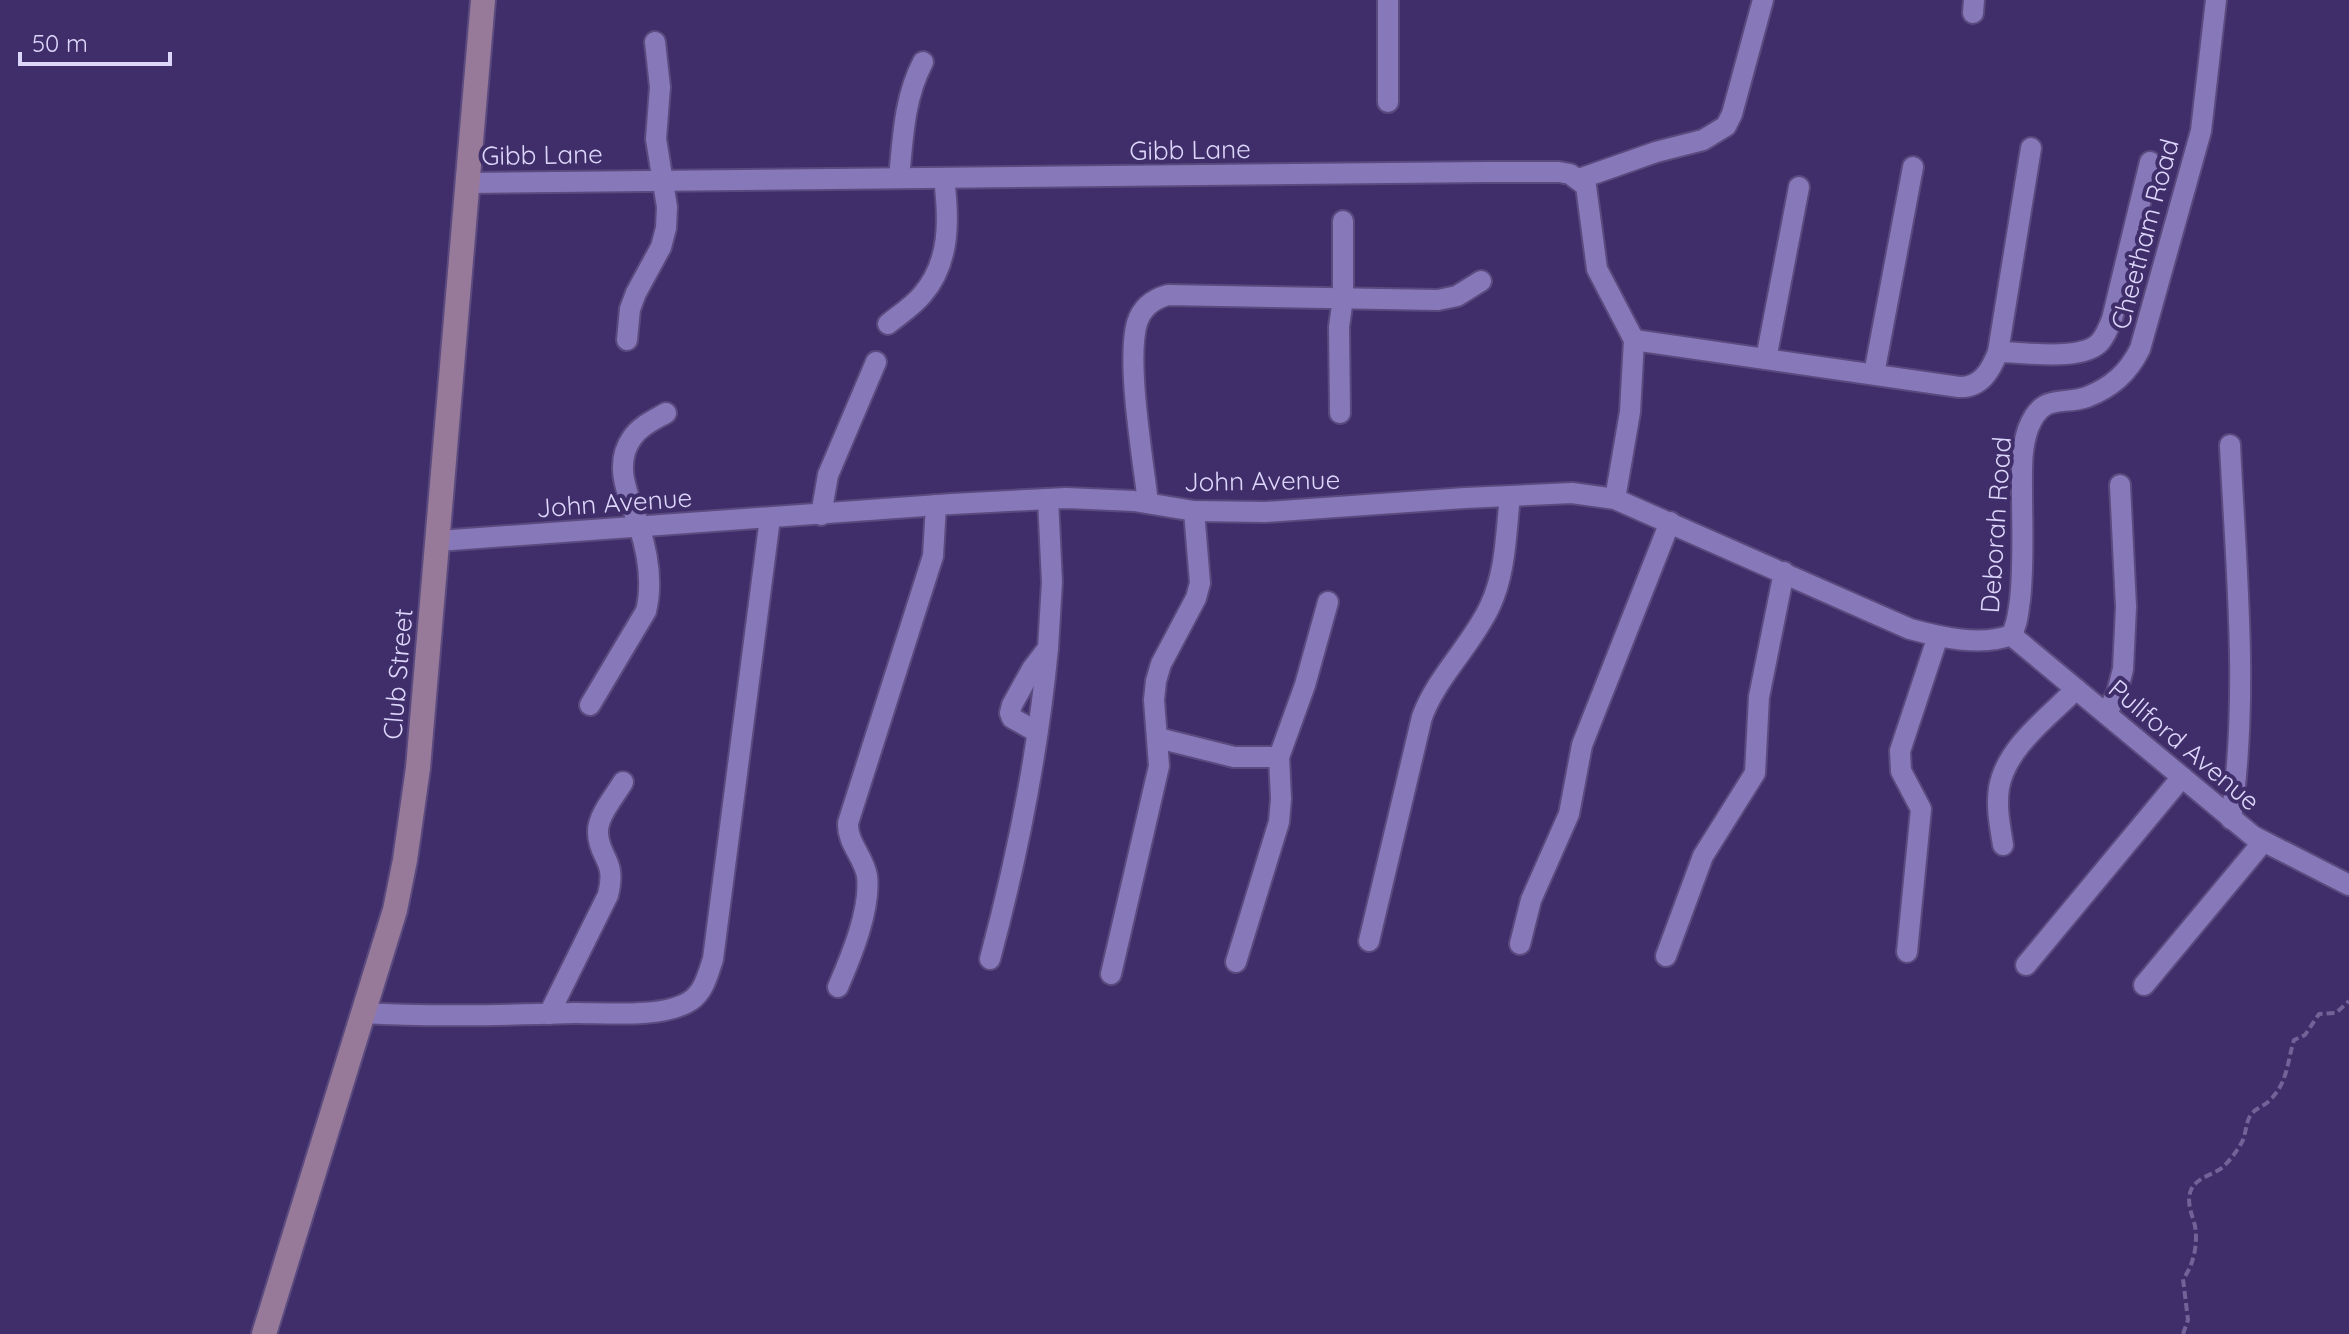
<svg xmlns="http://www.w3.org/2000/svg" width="2349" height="1334" font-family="Quicksand,sans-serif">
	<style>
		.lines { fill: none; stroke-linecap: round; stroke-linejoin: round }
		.minor-casing { stroke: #5a4a7e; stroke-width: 24 }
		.secondary-casing { stroke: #5a4a7e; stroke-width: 28 }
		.path { stroke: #716398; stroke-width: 4; stroke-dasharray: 8 4; stroke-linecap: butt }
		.minor { stroke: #8778ba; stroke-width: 20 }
		.secondary { stroke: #97799a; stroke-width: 24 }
		.labels { text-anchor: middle; stroke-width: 8; stroke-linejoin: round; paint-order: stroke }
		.street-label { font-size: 26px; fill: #ddd6fb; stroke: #3f2e6a }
	</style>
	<rect width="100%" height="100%" fill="#3f2e6a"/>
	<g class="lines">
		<defs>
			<g id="minor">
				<polyline points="1388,0 1388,102"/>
				<polyline points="1973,13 1974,0"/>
				<path d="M899,178c4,-40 5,-80 24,-116"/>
				<polyline points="1579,179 1656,152 1703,140 1726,126 1732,114 1763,0"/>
				<polyline points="467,183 1487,172 1559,172 1570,174 1586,186 1597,269 1634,340 1630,412 1615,499"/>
				<path d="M888,324c11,-9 25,-18 34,-29 29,-33 27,-77 22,-117"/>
				<polyline points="627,340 630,309 636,293 661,247 666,228 667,207 656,139 660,87 655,42"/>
				<path d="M1634,340l325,47c22,1 32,-17 39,-35l33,-204"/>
				<path d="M1998,352c25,0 84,10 102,-10 5,-6 9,-15 12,-23l38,-157"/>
				<polyline points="1766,359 1799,187"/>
				<polyline points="1874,374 1913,167"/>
				<polyline points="1340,413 1339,327 1343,298 1343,221"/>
				<path d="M2230,445c6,125 19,250 1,374"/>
				<path d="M1148,503c-5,-44 -22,-141 -11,-180 5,-16 16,-24 31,-28l270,5 19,-4 24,-15"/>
				<polyline points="821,515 828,475 876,362"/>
				<path d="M438,541l514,-37 114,-6 68,3 60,10 72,1 199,-14 107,-5 43,6 295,130c30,8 71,18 101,6"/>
				<path d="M2011,635c7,-11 7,-23 9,-35 4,-36 2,-74 2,-110 0,-20 -1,-41 6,-61 14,-37 33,-23 59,-32 25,-10 41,-24 53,-48l61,-218 15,-131"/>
				<polyline points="2011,635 2253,836 2349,885"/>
				<path d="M590,705l56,-94c7,-28 2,-57 -7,-85 -9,-27 -27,-60 -7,-88 8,-12 22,-18 34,-25"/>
				<polyline points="2107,713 2117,693 2123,669 2126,607 2120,485"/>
				<polyline points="1037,732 1012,718 1010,713 1012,705 1032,669 1048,648 1052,582 1048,499"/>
				<polyline points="1158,738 1234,757 1279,757"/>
				<path d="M2003,845c-3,-19 -7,-38 -4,-57 7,-41 50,-71 77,-99"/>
				<path d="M1369,941l53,-224c15,-41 50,-72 68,-111 16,-34 16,-74 20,-110"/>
				<polyline points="1520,944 1531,900 1569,814 1582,745 1670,522"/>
				<polyline points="1907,952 1921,809 1901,771 1900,751 1938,636"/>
				<polyline points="1666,956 1703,856 1755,773 1759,697 1784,572"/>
				<path d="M990,959c27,-101 48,-206 58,-311"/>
				<polyline points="1236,962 1279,822 1281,799 1279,757 1305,685 1328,602"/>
				<polyline points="2026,965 2182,777"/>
				<polyline points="1111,974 1159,766 1154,700 1156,681 1161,664 1196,598 1200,583 1194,511"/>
				<polyline points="2144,985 2263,842"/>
				<path d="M838,987c13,-30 33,-78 29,-111 -3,-19 -20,-33 -19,-53l85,-267 3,-51"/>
				<path d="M362,1013c71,4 142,2 214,0 31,0 88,5 114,-12 14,-9 18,-27 23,-42l57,-441"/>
				<path d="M549,1014l59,-119c9,-36 -9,-36 -10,-62 -1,-17 17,-37 25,-51"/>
			</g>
			<polyline id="secondary" points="264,1334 395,910 405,860 418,768 483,0"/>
		</defs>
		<use href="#minor" class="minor-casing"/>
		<use href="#secondary" class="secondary-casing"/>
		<path class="path" d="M2183,1334l5,-14 -5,-41c11,-14 15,-36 12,-53 -3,-12 -9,-24 -4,-36 6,-14 25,-15 34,-25 7,-7 14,-17 18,-25 3,-8 3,-17 7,-24 5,-8 13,-9 19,-15 19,-18 18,-39 25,-61l11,-5 14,-21 17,-1 13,-12"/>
		<use href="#minor" class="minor"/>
		<use href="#secondary" class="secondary"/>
	</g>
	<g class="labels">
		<g class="street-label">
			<text transform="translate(1190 150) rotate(-1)" y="9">Gibb Lane</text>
			<text transform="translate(542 155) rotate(-1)" y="9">Gibb Lane</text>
			<text transform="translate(2145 234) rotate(-75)" y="9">Cheetham Road</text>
			<text transform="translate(1262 481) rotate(-1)" y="9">John Avenue</text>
			<text transform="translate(614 503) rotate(-4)" y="9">John Avenue</text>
			<text transform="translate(1996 525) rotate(-86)" y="9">Deborah Road</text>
			<text transform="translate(398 674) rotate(-85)" y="9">Club Street</text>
			<text transform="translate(2184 745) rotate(40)" y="9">Pullford Avenue</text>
		</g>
	</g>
	<path d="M20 52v12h150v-12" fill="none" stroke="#ddd6fb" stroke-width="4"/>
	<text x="32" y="52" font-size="24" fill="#ddd6fb" stroke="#3f2e6a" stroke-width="6" paint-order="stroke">50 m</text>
</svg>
